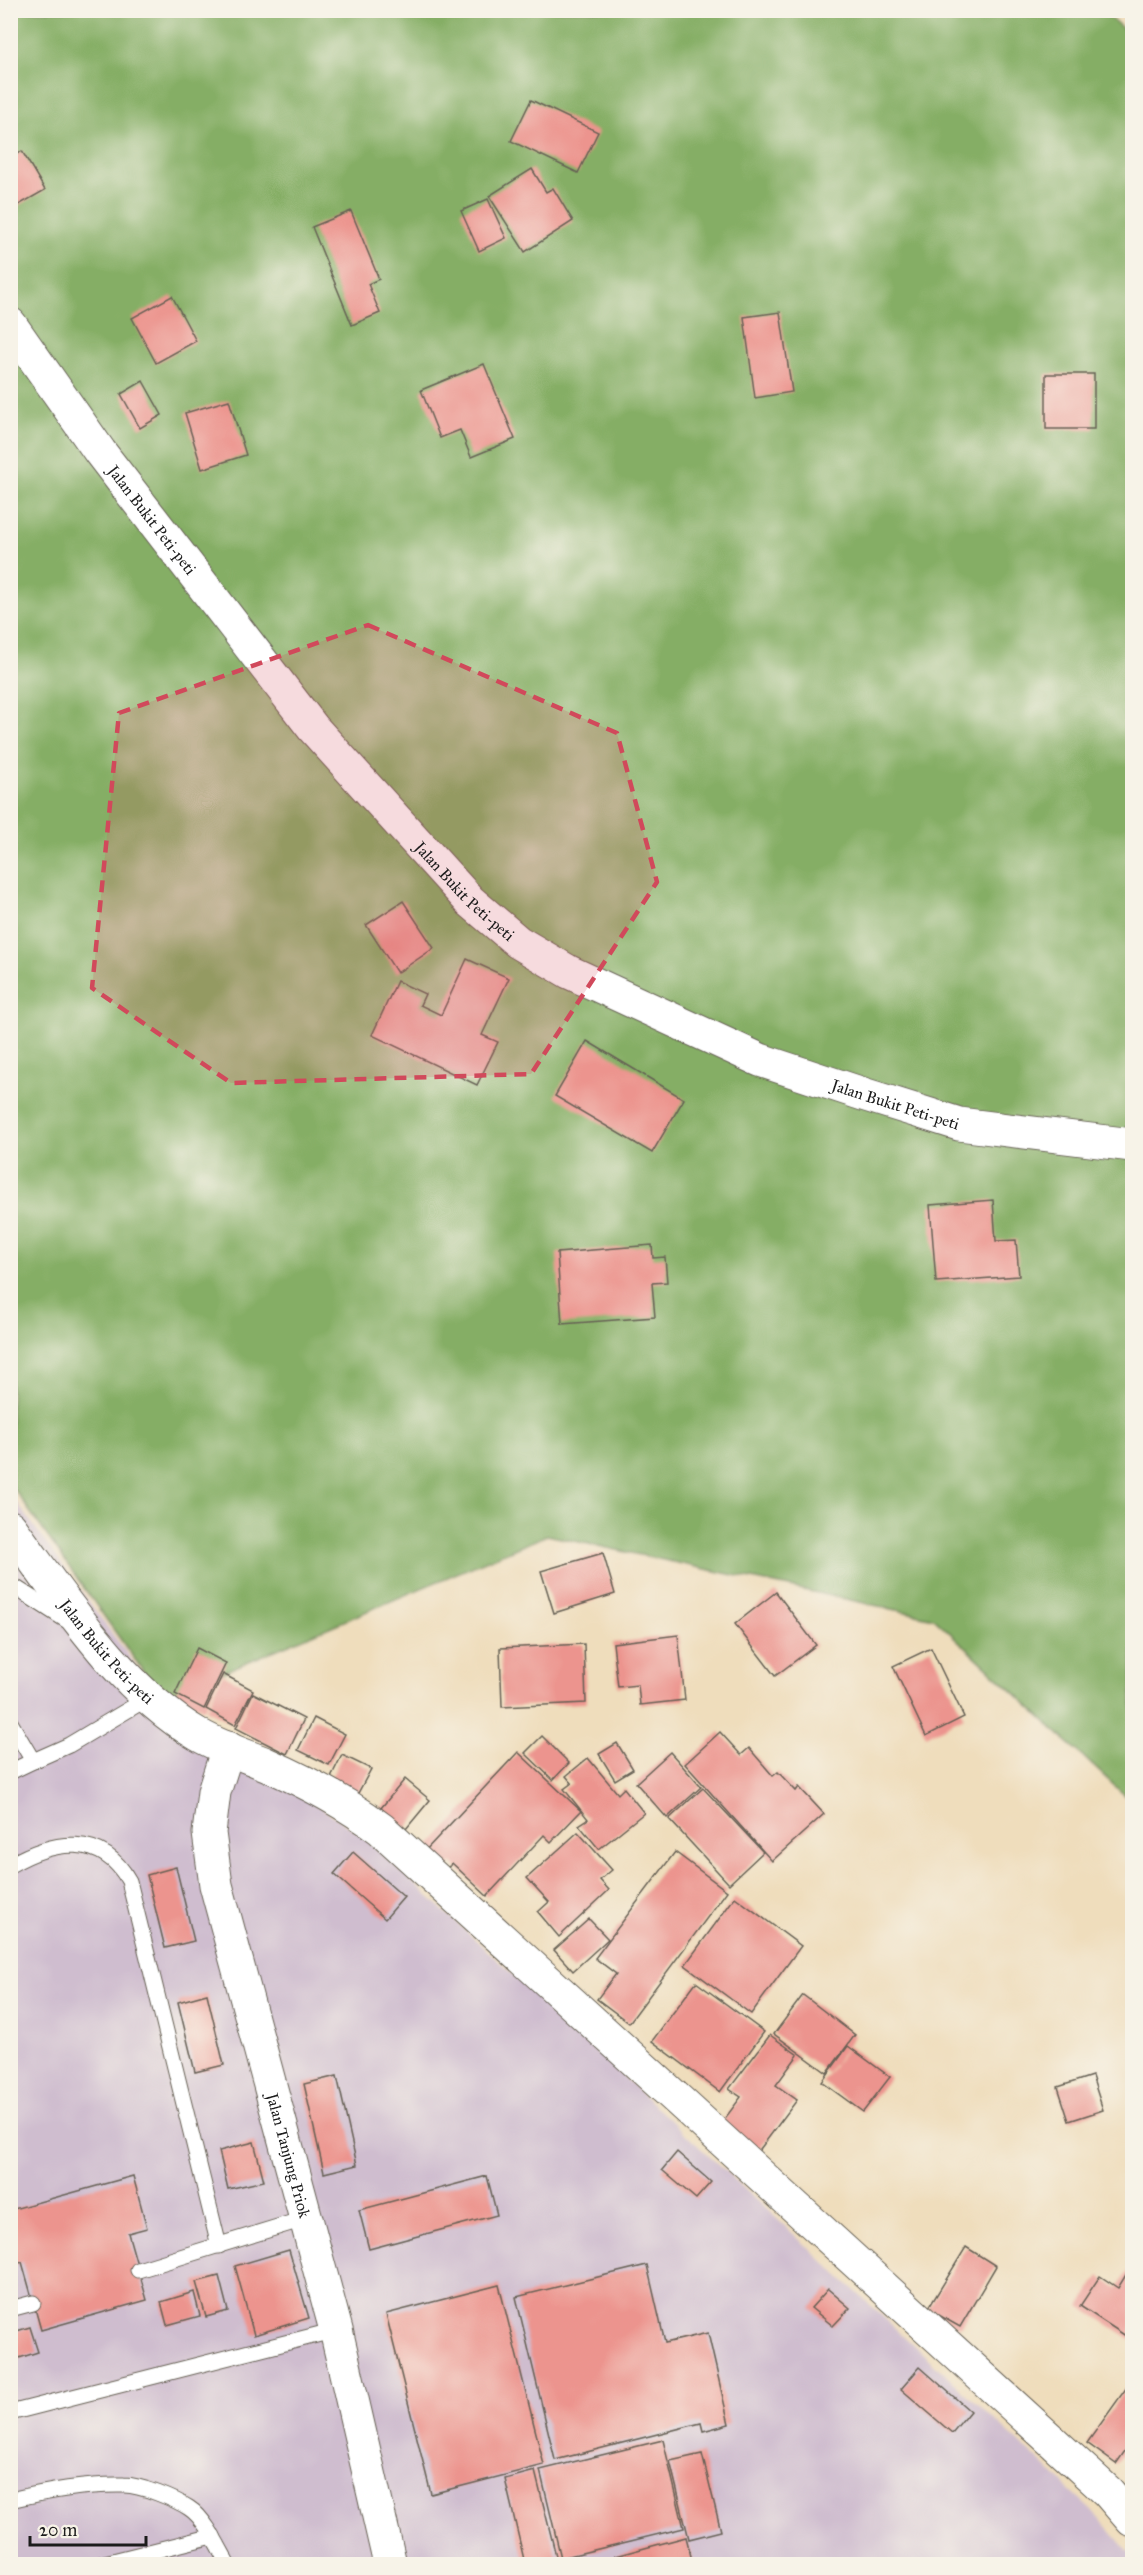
<svg xmlns="http://www.w3.org/2000/svg" width="1143" height="2575" font-family="'IM FELL Great Primer',serif">
	<style>
		.industrial { fill: #cfbdcf }
		.forest { fill: #85ae65; stroke: #506540; stroke-width: 1.5 }
		.building { fill: #ec948e }
		.lines { fill: none; stroke-linecap: round; stroke-linejoin: round }
		.service-casing { stroke: #666054; stroke-width: 17 }
		.tertiary-casing { stroke: #666054; stroke-width: 35 }
		.service { stroke: #fff; stroke-width: 15 }
		.tertiary { stroke: #fff; stroke-width: 33 }
		.marked { fill: #d1495b; fill-opacity: 0.2; stroke: #d1495b; stroke-width: 4.5; stroke-dasharray: 12 8; stroke-linejoin: round }
		.labels { text-anchor: middle; stroke-width: 5; stroke-linejoin: round; paint-order: stroke }
		.street-label { font-size: 16px; fill: #1c1c1c; stroke: #f7f3e8 }
	</style>
	<rect width="100%" height="100%" fill="#f7f3e8"/>
	<filter id="ink" filterUnits="userSpaceOnUse"><feTurbulence type="fractalNoise" baseFrequency=".0167" numOctaves="2"/><feDisplacementMap in="SourceGraphic" scale="12" xChannelSelector="R" yChannelSelector="G"/><feConvolveMatrix kernelMatrix="1 2 1 2 8 2 1 2 1" color-interpolation-filters="sRGB"/></filter>
	<filter id="wash" filterUnits="userSpaceOnUse"><feTurbulence type="fractalNoise" baseFrequency=".008" numOctaves="4" result="noise"/><feDisplacementMap in="SourceGraphic" scale="24" xChannelSelector="R" yChannelSelector="G"/><feGaussianBlur stdDeviation="1.35" result="paint"/><feColorMatrix in="noise" values="0 0 0 0 0 0 0 0 0 0 0 0 0 0 0 0 0 1.4 0 .05"/><feComposite in="paint" operator="in"/></filter>
	<g filter="url(#wash)">
		<rect width="100%" height="100%" fill="#efddbc"/>
		<polygon class="industrial" points="10,1493 162,1702 362,1835 1092,2510 1132,2556 1132,2564 11,2564"/>
		<polygon class="forest" points="1101,10 1132,36 1132,1802 934,1618 547,1535 162,1698 11,1485 10,11"/>
		<g id="blocks">
			<g class="building">
				<polygon points="531,100 598,132 578,173 511,141"/>
				<polygon points="10,147 15,155 22,151 45,190 10,210"/>
				<polygon points="532,169 546,192 553,188 573,221 525,252 489,196"/>
				<polygon points="488,199 506,238 479,251 461,211"/>
				<polygon points="351,211 379,279 368,284 380,313 352,325 312,227"/>
				<polygon points="172,296 196,341 156,363 132,318"/>
				<polygon points="780,312 792,392 755,398 744,317"/>
				<polygon points="484,364 515,439 471,457 460,430 440,438 421,390"/>
				<rect x="1046" y="374" width="48" height="55"/>
				<polygon points="143,381 162,415 140,428 121,394"/>
				<polygon points="229,400 246,455 202,469 185,413"/>
				<polygon points="403,901 434,948 397,973 366,925"/>
				<polygon points="467,959 509,978 482,1035 498,1042 477,1085 372,1035 397,981 425,994 420,1005 441,1015"/>
				<polygon points="587,1041 684,1099 652,1153 555,1096"/>
				<polygon points="993,1200 996,1241 1016,1240 1019,1276 936,1282 930,1205"/>
				<polygon points="652,1245 653,1258 665,1257 667,1282 652,1283 655,1317 562,1324 557,1253"/>
				<polygon points="603,1553 615,1594 554,1613 541,1571"/>
				<polygon points="776,1592 816,1645 775,1676 735,1624"/>
				<polygon points="678,1635 685,1700 640,1705 638,1685 618,1687 613,1643"/>
				<polygon points="584,1644 586,1703 502,1707 500,1648"/>
				<polygon points="197,1648 226,1663 204,1709 175,1694"/>
				<polygon points="931,1648 964,1717 926,1736 893,1666"/>
				<polygon points="223,1674 253,1690 235,1725 206,1709"/>
				<polygon points="253,1693 304,1719 287,1754 236,1728"/>
				<polygon points="314,1718 345,1734 329,1765 298,1750"/>
				<polygon points="720,1732 741,1755 749,1748 773,1776 778,1772 796,1791 799,1787 824,1814 772,1861 685,1764"/>
				<polygon points="542,1736 569,1763 553,1780 525,1753"/>
				<polygon points="617,1743 633,1769 615,1780 599,1754"/>
				<polygon points="518,1752 581,1811 551,1842 544,1835 487,1896 452,1863 443,1873 423,1853"/>
				<polygon points="670,1752 701,1787 667,1818 636,1783"/>
				<polygon points="342,1755 371,1769 357,1795 329,1781"/>
				<polygon points="588,1758 618,1794 624,1788 644,1813 599,1849 579,1825 588,1819 564,1789 572,1783 566,1776"/>
				<polygon points="405,1779 430,1800 406,1829 381,1808"/>
				<polygon points="703,1788 763,1852 729,1884 669,1819"/>
				<polygon points="578,1832 612,1870 600,1880 609,1890 559,1937 538,1912 549,1902 527,1878"/>
				<polygon points="353,1852 404,1897 385,1919 334,1874"/>
				<polygon points="675,1852 727,1891 629,2023 597,1999 616,1974 595,1958"/>
				<polygon points="176,1867 194,1941 165,1948 147,1875"/>
				<polygon points="735,1897 801,1946 751,2014 685,1965"/>
				<polygon points="589,1919 608,1939 573,1971 554,1950"/>
				<polygon points="696,1982 764,2032 720,2092 652,2041"/>
				<polygon points="207,1994 224,2065 195,2072 178,2002"/>
				<polygon points="803,1995 855,2035 827,2073 774,2034"/>
				<polygon points="770,2035 798,2055 776,2085 797,2100 754,2157 717,2129 741,2097 729,2089"/>
				<polygon points="848,2046 890,2077 863,2112 822,2082"/>
				<polygon points="337,2076 357,2165 324,2173 304,2084"/>
				<polygon points="1092,2076 1103,2110 1069,2121 1058,2087"/>
				<polygon points="254,2142 264,2181 228,2189 219,2151"/>
				<polygon points="677,2152 711,2182 696,2199 662,2170"/>
				<polygon points="133,2176 147,2228 128,2233 147,2300 41,2330 22,2262 13,2265 10,2256 10,2210"/>
				<polygon points="487,2176 497,2215 369,2249 359,2210"/>
				<polygon points="966,2247 996,2266 960,2327 928,2309"/>
				<polygon points="289,2250 309,2318 254,2335 235,2266"/>
				<polygon points="647,2265 665,2343 708,2333 729,2424 703,2431 701,2423 555,2460 516,2297"/>
				<polygon points="1132,2265 1132,2340 1080,2306 1100,2276 1118,2288"/>
				<polygon points="219,2276 228,2311 206,2317 196,2282"/>
				<polygon points="499,2285 544,2465 431,2494 386,2314"/>
				<polygon points="828,2289 850,2308 833,2326 811,2308"/>
				<polygon points="194,2292 200,2316 167,2325 161,2302"/>
				<polygon points="30,2327 38,2352 10,2361 10,2333"/>
				<polygon points="920,2367 970,2411 952,2433 901,2389"/>
				<polygon points="1132,2380 1132,2441 1116,2464 1087,2443"/>
				<polygon points="663,2440 684,2528 561,2558 540,2470"/>
				<polygon points="702,2454 721,2531 689,2539 670,2461"/>
				<polygon points="535,2471 558,2564 525,2564 505,2479"/>
				<polygon points="686,2537 693,2564 617,2564 615,2556"/>
			</g>
		</g>
	</g>
	<g filter="url(#ink)">
		<use href="#blocks" fill-opacity="0" stroke="#666054" stroke-width="1.5"/>
		<g class="lines">
			<defs>
				<g id="service">
					<polyline points="10,1584 66,1620"/>
					<polyline points="10,1722 33,1761 69,1745 148,1698"/>
					<polyline points="10,1772 33,1761"/>
					<path d="M10,1865c43,-25 92,-33 119,16l90,365"/>
					<polyline points="138,2270 307,2218"/>
					<polyline points="10,2309 33,2303"/>
					<polyline points="10,2413 336,2330"/>
					<path d="M10,2500c37,-9 76,-16 114,-15 17,0 51,14 65,23 16,10 30,40 39,56"/>
					<polyline points="101,2564 213,2536"/>
				</g>
				<g id="tertiary">
					<path id="s1" d="M10,324l90,128 213,276 157,173 48,41 51,30 191,88 106,35 93,29 173,21"/>
					<path id="s2" d="M10,1527c54,73 110,162 189,208 21,12 45,20 67,29 41,18 79,38 115,65l727,663 24,28"/>
					<path id="s3" d="M228,1748l-14,44 -5,41 7,52 120,445 54,234"/>
				</g>
			</defs>
			<use href="#service" class="service-casing"/>
			<use href="#tertiary" class="tertiary-casing"/>
			<use href="#service" class="service"/>
			<use href="#tertiary" class="tertiary"/>
		</g>
	</g>
	<path class="marked" d="M368,625l249,108 40,149 -126,192 -300,9 -139,-95 27,-275z"/>
	<g class="labels">
		<g class="street-label">
			<text dy="6" stroke="none"><textPath href="#s1" startOffset="242">Jalan Bukit Peti-peti</textPath></text>
			<text dy="6" stroke="none"><textPath href="#s1" startOffset="728">Jalan Bukit Peti-peti</textPath></text>
			<text dy="6" stroke="none"><textPath href="#s1" startOffset="1214">Jalan Bukit Peti-peti</textPath></text>
			<text dy="6" stroke="none"><textPath href="#s2" startOffset="158">Jalan Bukit Peti-peti</textPath></text>
			<text dy="6" stroke="none"><textPath href="#s3" startOffset="420">Jalan Tanjung Priok</textPath></text>
		</g>
	</g>
	<rect width="1143" height="2575" fill="none" stroke="#f7f3e8" stroke-width="36"/>
	<path d="M30 2536v9h116v-9" fill="none" stroke="#1c1c1c" stroke-width="3"/>
	<text x="39" y="2536" font-size="18" fill="#1c1c1c" stroke="#f7f3e8" stroke-width="4.5" paint-order="stroke">20 m</text>
</svg>
